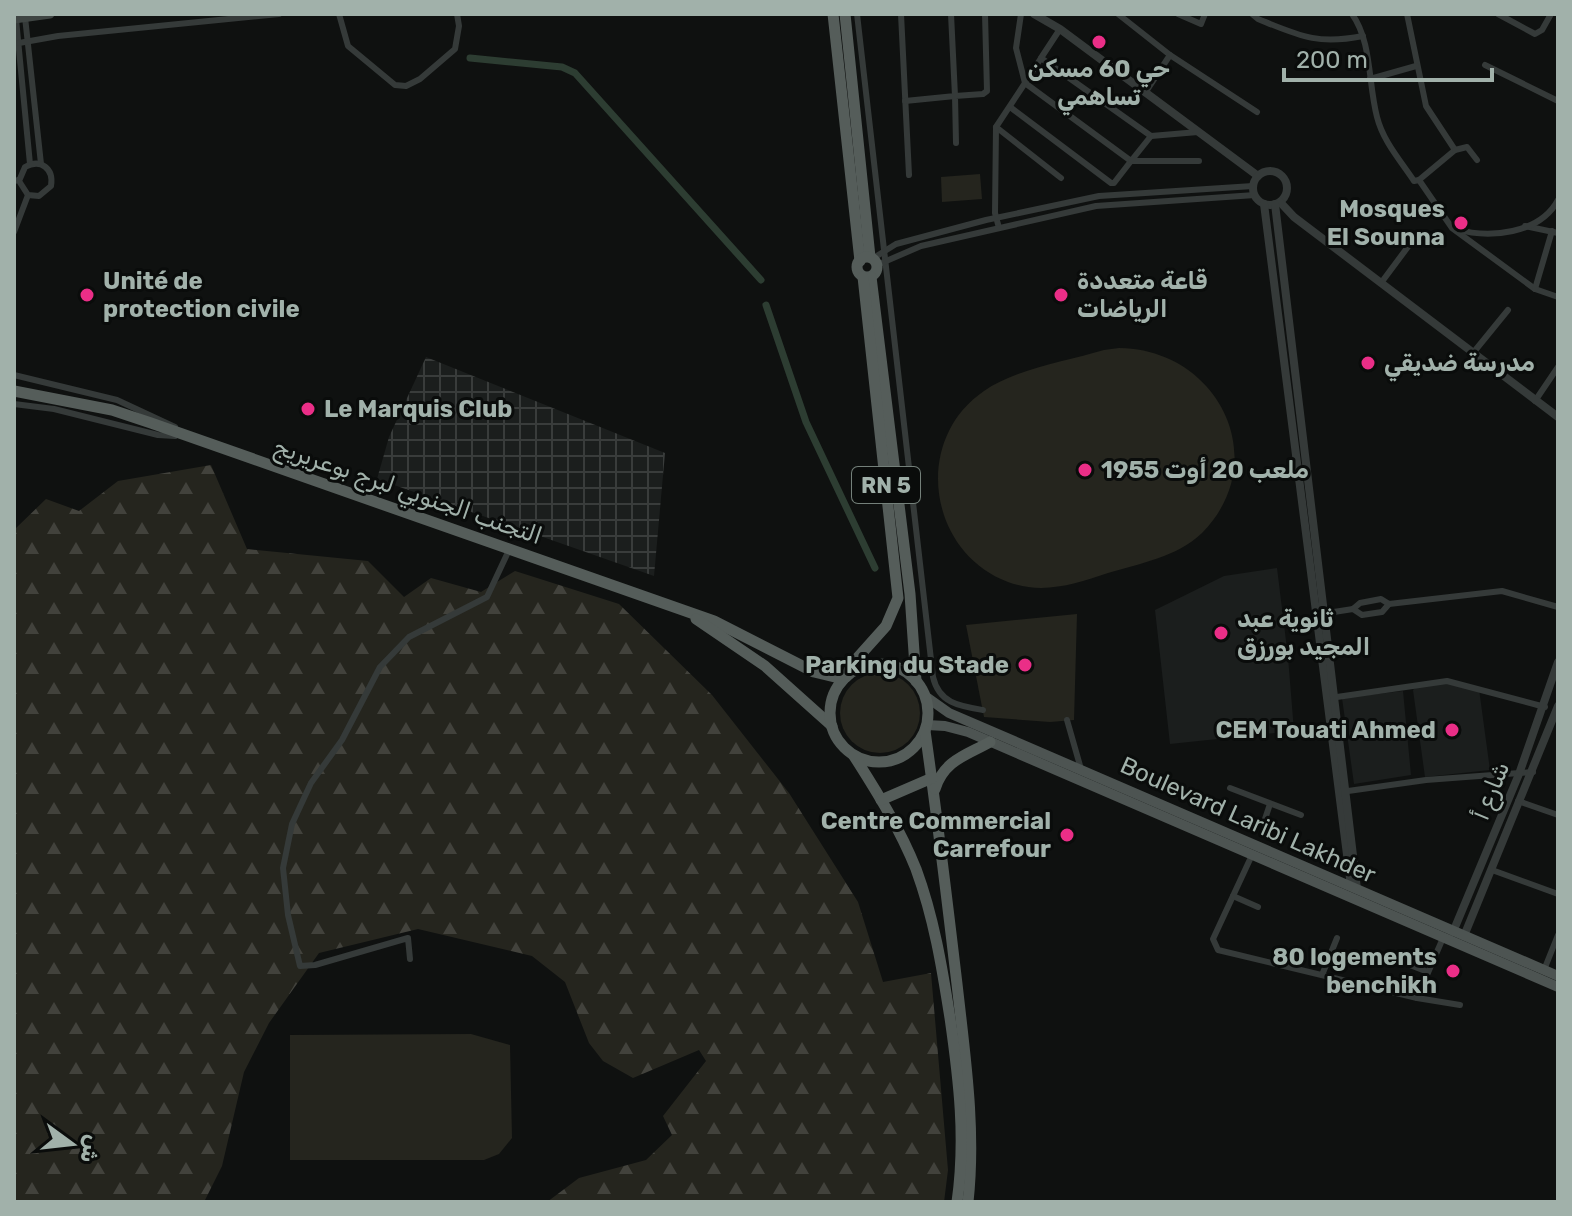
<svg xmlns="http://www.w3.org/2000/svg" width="1572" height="1216" font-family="Rubik,'Noto Naskh Arabic',sans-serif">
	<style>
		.built { fill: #1b1e1d }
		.industrial { fill: url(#industrial-grid) }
		.green { fill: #25251e }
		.forest { fill: url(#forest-firs) }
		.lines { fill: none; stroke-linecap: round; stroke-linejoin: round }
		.canal { stroke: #2d3d32; stroke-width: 7 }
		.minor { stroke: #353a39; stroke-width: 6 }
		.tertiary { stroke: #353a39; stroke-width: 8 }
		.secondary { stroke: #3f4543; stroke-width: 9 }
		.primary { stroke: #4d5452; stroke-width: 10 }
		.trunk { stroke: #555d5a; stroke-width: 11 }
		.poi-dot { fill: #ea2e87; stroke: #0a0c0b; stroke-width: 3 }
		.labels { text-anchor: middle; stroke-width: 6; stroke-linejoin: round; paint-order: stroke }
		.shield { fill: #0a0c0b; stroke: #74807a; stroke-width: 2 }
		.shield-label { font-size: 22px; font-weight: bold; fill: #a1b1aa }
		.poi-label { font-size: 24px; font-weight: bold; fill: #a1b1aa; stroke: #0a0c0b; text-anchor: start }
		.street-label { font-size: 24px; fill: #a1b1aa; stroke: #0a0c0b }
	</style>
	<defs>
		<pattern id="industrial-grid" width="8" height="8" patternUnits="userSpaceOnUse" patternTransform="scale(2)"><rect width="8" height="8" fill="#1b1e1d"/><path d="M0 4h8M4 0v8" fill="none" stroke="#393c3b"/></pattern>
		<pattern id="forest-firs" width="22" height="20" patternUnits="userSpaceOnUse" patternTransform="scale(2)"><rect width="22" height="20" fill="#25251e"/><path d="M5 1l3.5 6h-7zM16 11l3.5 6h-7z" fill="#42423c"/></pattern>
	</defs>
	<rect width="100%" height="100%" fill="#0f1110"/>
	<g class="built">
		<polygon points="1277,568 1288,657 1294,731 1170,744 1155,610 1224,576"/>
		<polygon points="1452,682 1479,689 1490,770 1425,777 1413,690 1417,686"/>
		<polygon points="1403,691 1411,775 1354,784 1342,698"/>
	</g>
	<polygon class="industrial" points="426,357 665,453 654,576 377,479 389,437"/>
	<g class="green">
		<polygon points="980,174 982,199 942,202 941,177"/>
		<path d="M1119,348c99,1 155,112 83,185 -25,24 -61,30 -94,40 -33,11 -65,22 -100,9 -80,-30 -96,-142 -24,-191 31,-22 83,-30 120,-41z"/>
		<polygon points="1077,614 1074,720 1050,722 984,717 966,625"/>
		<circle cx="880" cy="713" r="40"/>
		<polygon points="471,1034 510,1045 512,1138 499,1154 484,1160 290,1160 290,1035"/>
	</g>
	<polygon class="forest" points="211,465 247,549 368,561 404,597 431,578 481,592 515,571 619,604 712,695 789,793 858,902 883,982 931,973 948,1170 944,1202 547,1202 579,1178 646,1160 672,1135 663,1116 706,1061 699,1050 633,1078 603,1061 589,1043 565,982 532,956 418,929 319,953 269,1023 244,1072 222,1166 204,1202 14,1202 14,530 46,499 79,511 118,481"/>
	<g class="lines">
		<g class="canal">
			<polyline points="470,58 562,67 575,73 761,280"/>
			<polyline points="766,305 806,422 875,568"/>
		</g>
		<g class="minor">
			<polyline points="339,14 348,46 395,85 406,86 420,79 455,49 459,26 457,14"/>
			<path d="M857,14l76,663c6,26 26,29 50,33"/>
			<polyline points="901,14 909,175"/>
			<polyline points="1118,14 1170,55 1257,112"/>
			<polyline points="1178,14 1201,24 1205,14"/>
			<path d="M1252,14l6,5c42,17 59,26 105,17"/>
			<path d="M1352,14c20,28 16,69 25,103 6,24 23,43 37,64l5,-1 33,48 83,61 23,8"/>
			<polyline points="1407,14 1426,106 1455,150 1419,180"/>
			<polyline points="1498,14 1535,34 1542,30 1551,14"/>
			<polyline points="25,17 41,164"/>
			<polyline points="16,19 30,164"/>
			<polyline points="19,43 58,36 279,14"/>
			<polyline points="1041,58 1060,29"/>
			<polyline points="1485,65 1558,101"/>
			<polyline points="1370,79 1416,66"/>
			<polyline points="1145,93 1170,55"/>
			<polyline points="905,101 955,96 951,14"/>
			<polyline points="1010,107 1111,183 1114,183 1131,161 1025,83 1041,58 1151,136 1131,161"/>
			<polyline points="996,127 1061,178"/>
			<polyline points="1151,136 1198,132"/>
			<polyline points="956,143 955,96 983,94 987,91 985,14"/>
			<polyline points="1455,150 1467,147 1477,160"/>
			<polyline points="1131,161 1199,161"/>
			<path d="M14,180l5,1 9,14 11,1 12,-10c3,-17 -10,-28 -26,-19l-6,14"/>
			<polyline points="1525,226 1558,233"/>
			<polyline points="999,228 995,213 996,127 1025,83 1016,48 1021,14"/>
			<path d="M1456,229c33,10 84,5 102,-29"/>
			<polyline points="14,232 28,195"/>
			<polyline points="872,259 896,244 986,220 1099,196 1253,186"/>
			<polyline points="877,265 921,246 1096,206 1255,195"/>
			<polyline points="1381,283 1413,240"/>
			<polyline points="1535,289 1552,231"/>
			<polyline points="1473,353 1508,310"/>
			<polyline points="14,375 117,400 175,427"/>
			<polyline points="1535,401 1558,367"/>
			<polyline points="14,404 54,409 158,435 175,436"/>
			<polyline points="1353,609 1362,615 1382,612 1389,604"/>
			<polyline points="1321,614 1353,609 1360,603 1381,599 1389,604 1502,591 1558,607"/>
			<polyline points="1330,698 1447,681 1545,707"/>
			<polyline points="1067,720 1081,769"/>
			<polyline points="1230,788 1301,815"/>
			<polyline points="1341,792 1426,780 1533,772"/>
			<polyline points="1518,801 1558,815"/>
			<polyline points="1265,819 1270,804"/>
			<polyline points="1252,855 1213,939 1218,950 1417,998 1443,938"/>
			<polyline points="1492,870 1558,894"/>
			<polyline points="1233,896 1258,907"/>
			<polyline points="1389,957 1428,972"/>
			<polyline points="410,959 408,938 315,965 300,966 288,915 283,868 292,824 311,783 342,740 380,667 409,637 487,597 509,550"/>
			<polyline points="1544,970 1558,935"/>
			<polyline points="1322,975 1337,938"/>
			<polyline points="1417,998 1460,1005"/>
		</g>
		<g class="tertiary">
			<polyline points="1034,14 1060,29 1258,176"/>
			<circle cx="1270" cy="188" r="17"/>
			<polyline points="1280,202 1294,217 1558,417"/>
			<polyline points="1264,204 1351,886"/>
			<polyline points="1275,204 1357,889"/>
			<polyline points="1453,932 1519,774 1558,662"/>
			<polyline points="1464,936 1558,706"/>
		</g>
		<polyline class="secondary" points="14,19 50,14"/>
		<g class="primary">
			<polyline points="925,696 949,713 1558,976"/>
			<polyline points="927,725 945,726 968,732 1558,987"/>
		</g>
		<g class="trunk">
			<polyline points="833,14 860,261"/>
			<polyline points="845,14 870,257"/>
			<circle cx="867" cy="267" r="10"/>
			<polyline points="871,277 910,594 916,681"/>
			<polyline points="14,391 112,410 151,423 714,621 814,672 843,679"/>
			<polyline points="696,619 765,666 832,726"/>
			<circle cx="879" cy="713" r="49"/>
			<polyline points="846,677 852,664 886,626 898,598 863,277"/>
			<path d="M925,731c12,84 22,168 32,253 8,72 19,145 11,218"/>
			<path d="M854,756c23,36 46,73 62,113 18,49 26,98 34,149 9,63 16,121 7,184"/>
			<path d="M935,789c9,-29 32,-34 55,-47"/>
			<polyline points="881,800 932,778"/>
		</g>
	</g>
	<g class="poi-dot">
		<circle cx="1099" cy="42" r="8"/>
		<circle cx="1461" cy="223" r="8"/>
		<circle cx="87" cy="295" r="8"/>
		<circle cx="1061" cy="295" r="8"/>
		<circle cx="1368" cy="363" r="8"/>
		<circle cx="308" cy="409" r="8"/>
		<circle cx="1085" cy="470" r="8"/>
		<circle cx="1221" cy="633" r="8"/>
		<circle cx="1025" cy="665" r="8"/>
		<circle cx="1452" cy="730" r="8"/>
		<circle cx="1067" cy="835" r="8"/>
		<circle cx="1453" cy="971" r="8"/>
	</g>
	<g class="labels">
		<rect class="shield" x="852" y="467" width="68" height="36" rx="6"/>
		<g class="shield-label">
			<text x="886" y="493">RN 5</text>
		</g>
		<g class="poi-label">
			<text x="1099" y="77" text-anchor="middle">حي 60 مسكن<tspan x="1099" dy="28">تساهمي</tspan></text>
			<text x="1445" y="217" text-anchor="end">Mosques<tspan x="1445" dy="28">El Sounna</tspan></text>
			<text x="103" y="289">Unité de<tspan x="103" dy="28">protection civile</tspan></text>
			<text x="1077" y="289">قاعة متعددة<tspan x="1077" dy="28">الرياضات</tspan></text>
			<text x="1384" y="371">مدرسة ضديقي</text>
			<text x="324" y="417">Le Marquis Club</text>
			<text x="1101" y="478">ملعب 20 أوت 1955</text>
			<text x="1237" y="627">ثانوية عبد<tspan x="1237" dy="28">المجيد بورزق</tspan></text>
			<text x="1009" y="673" text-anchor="end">Parking du Stade</text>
			<text x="1436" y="738" text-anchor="end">CEM Touati Ahmed</text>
			<text x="1051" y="829" text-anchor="end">Centre Commercial<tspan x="1051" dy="28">Carrefour</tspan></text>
			<text x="1437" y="965" text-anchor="end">80 logements<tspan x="1437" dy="28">benchikh</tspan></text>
		</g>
		<g class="street-label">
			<text transform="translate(408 491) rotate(19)" y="8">التجنب الجنوبي لبرج بوعريريج</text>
			<text transform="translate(1491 791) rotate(-68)" y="8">شارع أ</text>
			<text transform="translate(1248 820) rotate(24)" y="8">Boulevard Laribi Lakhder</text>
		</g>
	</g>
	<rect width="1572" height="1216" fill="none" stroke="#a1b1aa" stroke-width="32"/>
	<g transform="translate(72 1144) rotate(105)" stroke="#0a0c0b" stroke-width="6" paint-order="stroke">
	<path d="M0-6L14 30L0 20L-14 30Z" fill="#a1b1aa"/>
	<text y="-12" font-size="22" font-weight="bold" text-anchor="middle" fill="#a1b1aa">ش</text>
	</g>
	<path d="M1284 68v12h208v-12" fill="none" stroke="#a1b1aa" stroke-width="4"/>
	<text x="1296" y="68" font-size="24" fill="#a1b1aa" stroke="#0a0c0b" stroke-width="6" paint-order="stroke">200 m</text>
</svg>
